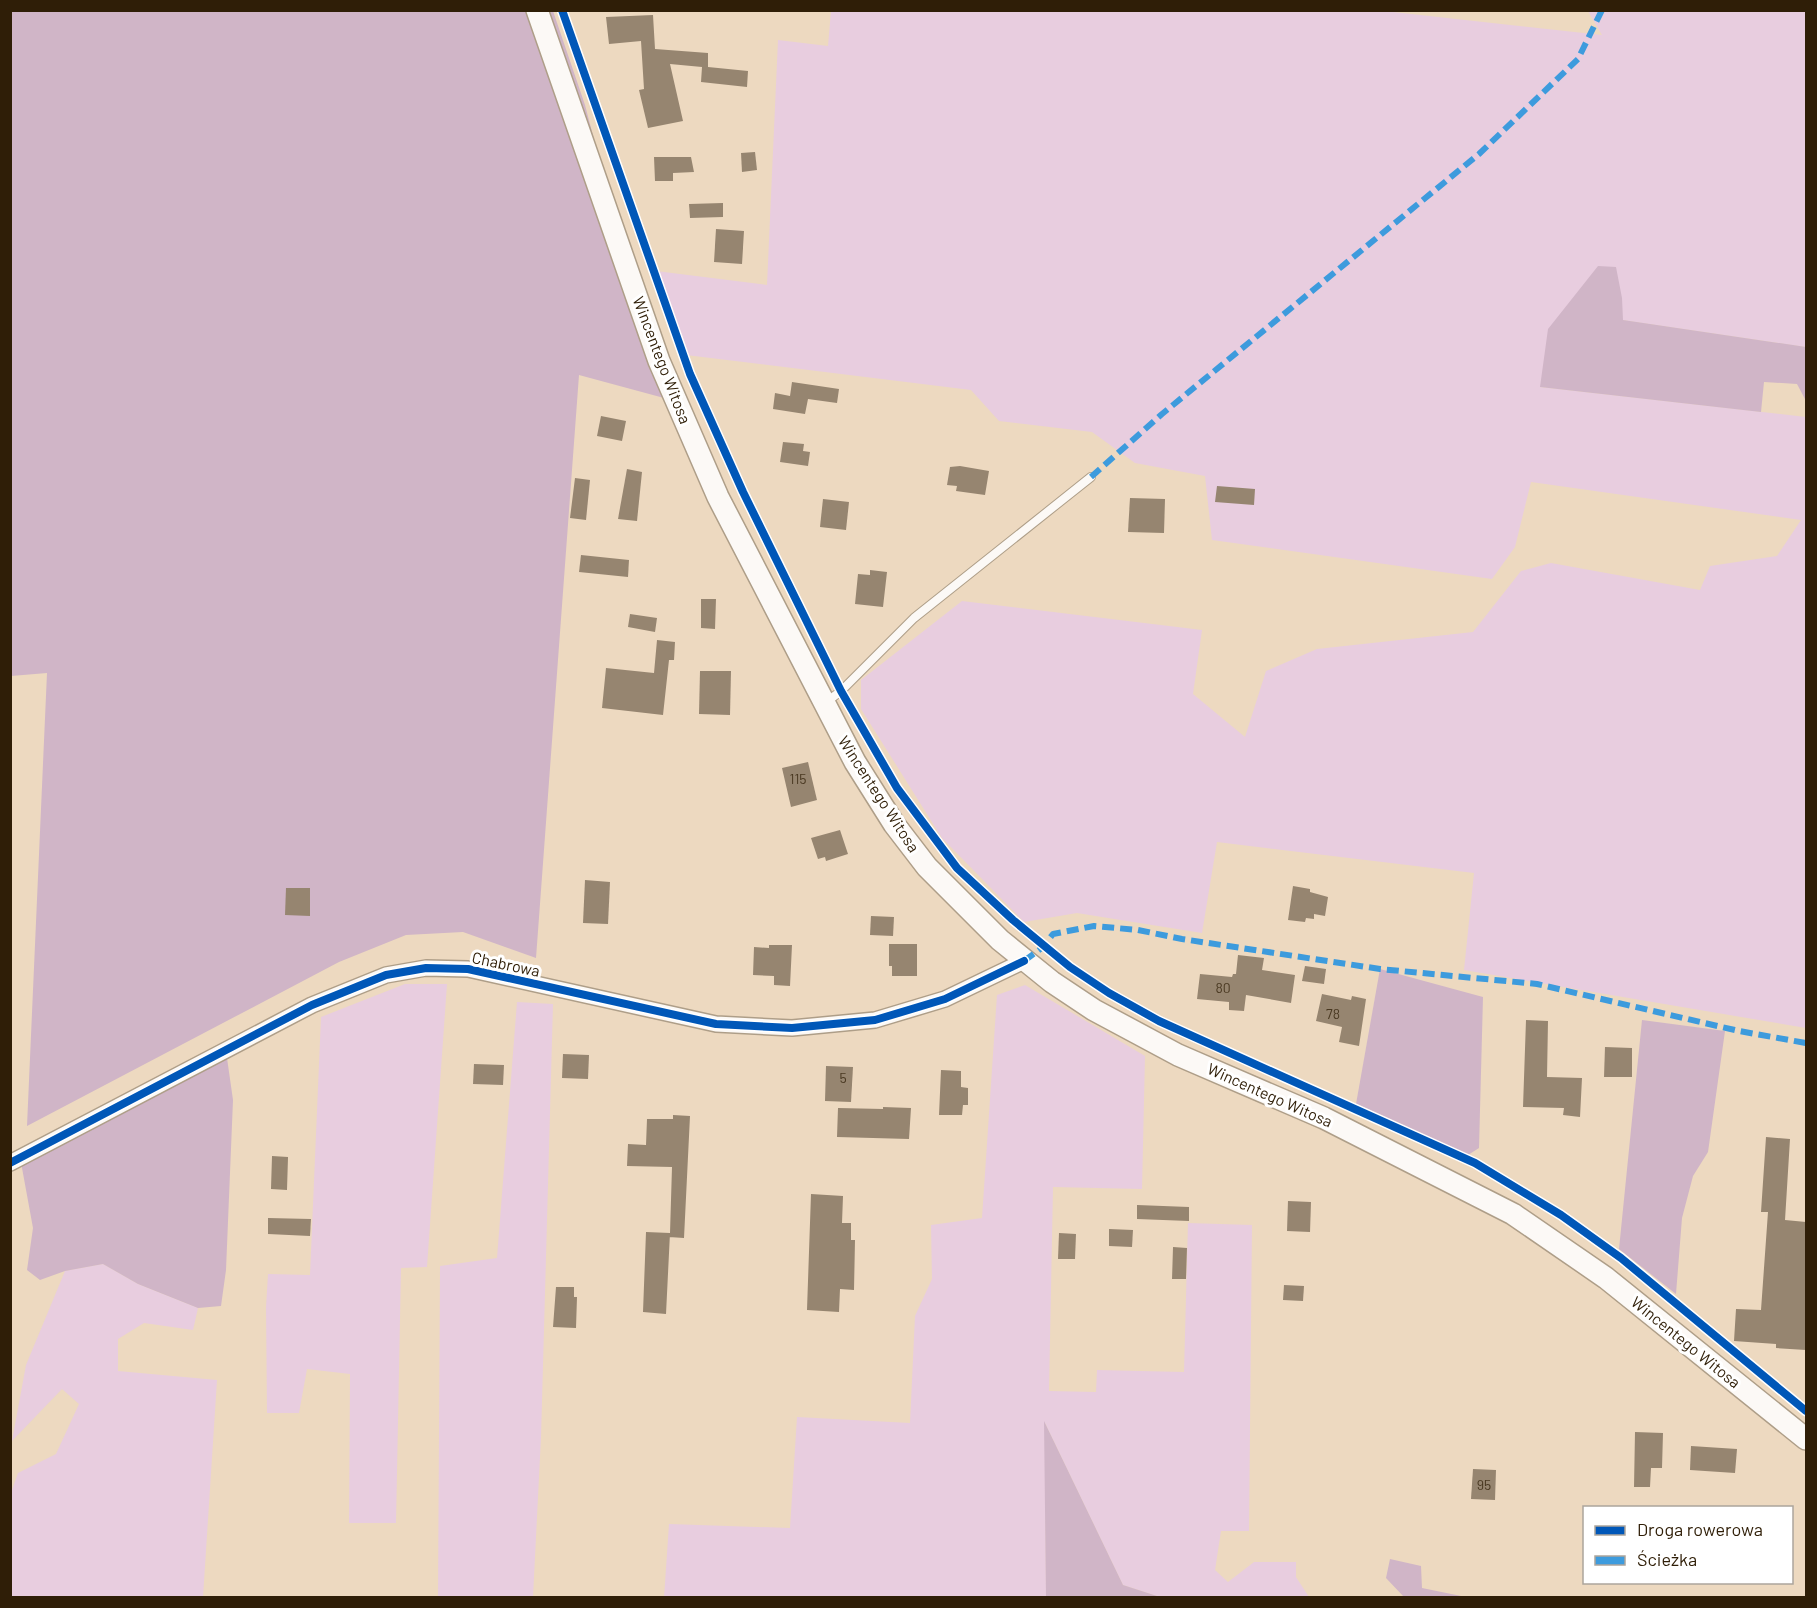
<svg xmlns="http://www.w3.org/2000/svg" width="1817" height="1608" font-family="Barlow,sans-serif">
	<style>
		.green { fill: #e8cddf }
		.forest { fill: #d0b5c7 }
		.building { fill: #968570 }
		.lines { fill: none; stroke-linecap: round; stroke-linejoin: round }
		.service-casing { stroke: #ae9e88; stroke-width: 10 }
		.minor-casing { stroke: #ae9e88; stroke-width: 18 }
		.secondary-casing { stroke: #ae9e88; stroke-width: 24 }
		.service { stroke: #fcf9f6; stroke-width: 8 }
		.minor { stroke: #fcf9f6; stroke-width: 15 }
		.secondary { stroke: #fcf9f6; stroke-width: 21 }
		.quiet { stroke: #3d9bdd; stroke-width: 6; stroke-dasharray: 12 6; stroke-linecap: butt }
		.cycleway-casing { stroke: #fff; stroke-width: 11 }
		.cycleway { stroke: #0057b8; stroke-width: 8 }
		.labels { text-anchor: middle; stroke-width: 6; stroke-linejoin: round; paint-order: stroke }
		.number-label { font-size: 14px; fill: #493821 }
		.street-label { font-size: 16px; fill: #2f1e07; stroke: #fff }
	</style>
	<rect width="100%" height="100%" fill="#edd9c0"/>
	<g class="green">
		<polygon points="1375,10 1602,35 1588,11 1806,11 1806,347 1622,320 1622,298 1540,387 1806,417 1806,1028 1464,970 1474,873 1217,842 1202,933 1077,913 1024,922 942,838 861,709 861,680 962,601 1202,630 1193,694 1245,737 1266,671 1317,649 1473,632 1521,571 1551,563 1700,590 1710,566 1777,556 1801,520 1531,482 1515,547 1492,579 1212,540 1205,476 1135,463 1092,432 999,421 971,390 686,355 656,271 767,285 778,40 828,46 831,11"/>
		<polygon points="405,984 447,984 427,1267 401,1268 396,1523 349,1523 350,1374 307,1369 299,1413 267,1413 266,1307 268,1274 310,1275 321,1017"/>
		<polygon points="1025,985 1145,1056 1142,1189 1053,1187 1049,1391 1096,1392 1097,1370 1184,1372 1188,1223 1252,1225 1249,1531 1221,1531 1215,1570 1228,1582 1254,1562 1296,1562 1296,1577 1309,1597 1160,1597 1123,1585 1045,1423 1046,1597 664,1598 669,1524 790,1528 797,1417 910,1423 915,1316 932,1279 931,1225 982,1218 997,995"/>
		<polygon points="517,1002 553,1004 541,1437 533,1597 438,1597 440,1266 497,1258"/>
		<polygon points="103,1264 138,1284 198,1308 193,1330 144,1323 118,1339 118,1371 217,1380 203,1597 11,1597 10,1496 18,1473 56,1454 79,1404 62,1389 12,1441 26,1365 65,1271"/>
	</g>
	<g class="forest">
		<polygon points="11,11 553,11 585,105 629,273 659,361 664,398 579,375 536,958 463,932 406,935 339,962 27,1126 47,673 11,676"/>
		<polygon points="1598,266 1616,267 1622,298 1623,320 1806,347 1806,401 1797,384 1764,382 1761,412 1540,387 1548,329"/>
		<polygon points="1380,969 1483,997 1479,1148 1468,1155 1356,1104"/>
		<polygon points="1642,1020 1725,1031 1708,1152 1693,1176 1682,1218 1676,1294 1619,1249"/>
		<polygon points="226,1051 233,1100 226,1270 221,1306 198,1308 138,1284 103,1264 65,1271 40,1280 27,1270 33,1228 20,1157"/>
		<polygon points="1044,1421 1123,1585 1160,1597 1046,1597"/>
		<polygon points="1390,1559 1421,1566 1422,1588 1466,1597 1404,1597 1386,1578"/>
	</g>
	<g class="building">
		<polygon points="653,15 655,49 708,53 708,67 748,71 747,87 701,82 702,67 670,64 683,121 648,128 639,90 644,89 641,41 609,44 606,17"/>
		<polygon points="755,152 757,170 742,172 741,153"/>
		<polygon points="654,157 691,157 694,172 673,173 673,181 655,181"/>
		<polygon points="723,203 723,217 690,218 689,204"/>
		<polygon points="716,229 744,231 742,264 714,262"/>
		<polygon points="792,382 839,389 837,403 808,399 805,414 773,409 775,393 790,396"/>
		<polygon points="601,416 626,421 622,441 597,436"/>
		<polygon points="783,442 804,444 803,451 810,452 808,466 780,462"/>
		<polygon points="960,466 989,471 985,495 956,491 957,486 947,485 950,467"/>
		<polygon points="627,469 642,472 637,521 618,519"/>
		<polygon points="575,478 590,480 586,520 570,518"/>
		<polygon points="1217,486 1255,489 1254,505 1215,502"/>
		<polygon points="1130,498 1165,499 1164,533 1128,532"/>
		<polygon points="823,499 849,502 846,530 820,527"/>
		<polygon points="581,555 629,560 628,577 579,572"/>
		<polygon points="870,570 887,572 883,607 855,604 858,574 870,575"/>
		<polygon points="701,599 716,599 715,629 701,628"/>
		<polygon points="630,614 657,618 655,632 628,627"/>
		<polygon points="657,640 675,642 674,660 669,660 663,715 602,708 606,668 654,673"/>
		<polygon points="700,671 731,671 730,715 699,714"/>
		<polygon points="808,762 817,800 791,807 782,768"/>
		<polygon points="840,830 848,854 826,861 825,857 818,859 811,838"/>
		<polygon points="585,880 610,882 608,924 583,923"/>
		<polygon points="1293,886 1310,889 1310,892 1328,897 1325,916 1314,914 1314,919 1306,918 1305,922 1288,920"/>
		<polygon points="286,888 310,888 310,916 285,915"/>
		<polygon points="871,916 894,917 893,936 870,935"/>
		<polygon points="889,944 917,944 917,976 892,976 892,966 889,966"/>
		<polygon points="769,945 792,945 790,986 774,985 774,976 753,975 754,947 769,948"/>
		<polygon points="1238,955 1264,958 1262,970 1295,975 1291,1003 1246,995 1244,1011 1229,1010 1229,1002 1197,999 1200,974 1232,977 1233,974 1236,974"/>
		<polygon points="1305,966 1326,969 1324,984 1302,981"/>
		<polygon points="1322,994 1351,1000 1352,996 1366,999 1359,1046 1339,1042 1342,1027 1316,1021"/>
		<polygon points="1526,1020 1548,1021 1547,1077 1582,1078 1580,1117 1563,1115 1564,1108 1523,1107"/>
		<polygon points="1605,1047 1632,1048 1632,1077 1604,1077"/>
		<polygon points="563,1054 589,1055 588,1079 562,1078"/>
		<polygon points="474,1064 504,1065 503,1085 473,1084"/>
		<polygon points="826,1066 853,1067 851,1102 825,1101"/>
		<polygon points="941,1070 961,1071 961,1087 968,1088 968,1105 963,1105 962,1115 939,1115"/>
		<polygon points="883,1107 911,1108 909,1139 837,1137 838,1108 883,1109"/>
		<polygon points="673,1115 690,1116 684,1238 669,1237 670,1233 666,1314 643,1312 646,1232 670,1233 672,1167 627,1166 628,1144 646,1145 647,1119 673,1119"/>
		<polygon points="1766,1137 1790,1139 1785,1220 1806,1222 1806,1350 1776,1348 1776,1344 1734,1341 1736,1309 1761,1310 1768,1212 1761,1212"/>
		<polygon points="272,1156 288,1157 287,1190 271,1189"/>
		<polygon points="811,1194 843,1196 842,1223 851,1223 851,1240 855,1240 854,1290 840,1289 839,1312 807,1310"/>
		<polygon points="1288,1201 1311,1202 1310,1232 1287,1231"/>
		<polygon points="1137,1205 1189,1207 1189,1221 1137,1219"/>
		<polygon points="268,1218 311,1219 310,1236 268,1234"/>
		<polygon points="1109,1229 1133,1230 1132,1247 1109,1246"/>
		<polygon points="1059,1233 1076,1234 1075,1259 1058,1259"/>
		<polygon points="1173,1247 1187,1248 1186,1279 1172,1279"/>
		<polygon points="1284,1285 1304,1286 1303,1301 1283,1300"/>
		<polygon points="556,1287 574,1287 574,1297 577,1297 576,1328 553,1327"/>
		<polygon points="1635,1432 1663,1433 1662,1468 1651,1468 1650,1487 1634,1487"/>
		<polygon points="1691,1446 1737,1449 1735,1473 1690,1470"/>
		<polygon points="1473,1469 1496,1470 1495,1500 1471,1499"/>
	</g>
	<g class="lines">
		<defs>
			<polyline id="service" points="825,703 841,691 914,618 1091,477"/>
			<polyline id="minor" points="10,1163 312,1005 386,975 426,968 468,969 716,1024 792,1028 875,1020 945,999 1024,961"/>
			<polyline id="secondary" points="537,10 659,361 718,497 855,762 894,824 927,867 1000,940 1052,982 1094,1010 1178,1055 1324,1118 1513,1214 1606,1278 1806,1439"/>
		</defs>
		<use href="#service" class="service-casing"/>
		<use href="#minor" class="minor-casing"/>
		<use href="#secondary" class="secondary-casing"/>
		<use href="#service" class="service"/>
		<use href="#minor" class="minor"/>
		<use href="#secondary" class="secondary"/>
		<g class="quiet">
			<polyline points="1091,477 1162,414 1479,154 1578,59 1602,10"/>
			<polyline points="1024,961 1043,947 1053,934 1094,926 1138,930 1182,939 1380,969 1537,984 1739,1031 1806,1043"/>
		</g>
		<defs>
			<g id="cycleway">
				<polyline points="562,10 690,374 743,492 841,691 897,788 957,868 1013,920 1070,967 1109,993 1159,1021 1475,1163 1561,1215 1621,1258 1806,1411"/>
				<polyline points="10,1163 312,1005 386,975 426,968 468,969 716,1024 792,1028 875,1020 945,999 1024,961"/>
			</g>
		</defs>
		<use href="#cycleway" class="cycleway-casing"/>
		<use href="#cycleway" class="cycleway"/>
	</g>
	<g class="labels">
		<g class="number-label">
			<text x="798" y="784">115</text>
			<text x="1223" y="993">80</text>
			<text x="1333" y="1019">78</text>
			<text x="843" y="1083">5</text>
			<text x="1484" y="1490">95</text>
		</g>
		<g class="street-label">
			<text transform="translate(662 360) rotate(69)" y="6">Wincentego Witosa</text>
			<text transform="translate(879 794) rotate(57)" y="6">Wincentego Witosa</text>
			<text transform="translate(506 964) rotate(12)" y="6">Chabrowa</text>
			<text transform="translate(1270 1095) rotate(24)" y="6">Wincentego Witosa</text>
			<text transform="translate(1686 1342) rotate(39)" y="6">Wincentego Witosa</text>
		</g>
	</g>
	<rect width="1817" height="1608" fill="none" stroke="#2f1e07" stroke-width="24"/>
	<rect x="1583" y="1506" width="210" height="78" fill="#ffffff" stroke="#aca59c" stroke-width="1.5"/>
	<rect x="1595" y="1526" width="30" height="9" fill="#0057b8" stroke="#aca59c" stroke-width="1.5"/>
	<text x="1637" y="1536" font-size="18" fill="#2f1e07">Droga rowerowa</text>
	<rect x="1595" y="1556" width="30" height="9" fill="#3d9bdd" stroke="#aca59c" stroke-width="1.5"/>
	<text x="1637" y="1566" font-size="18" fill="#2f1e07">Ścieżka</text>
</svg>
